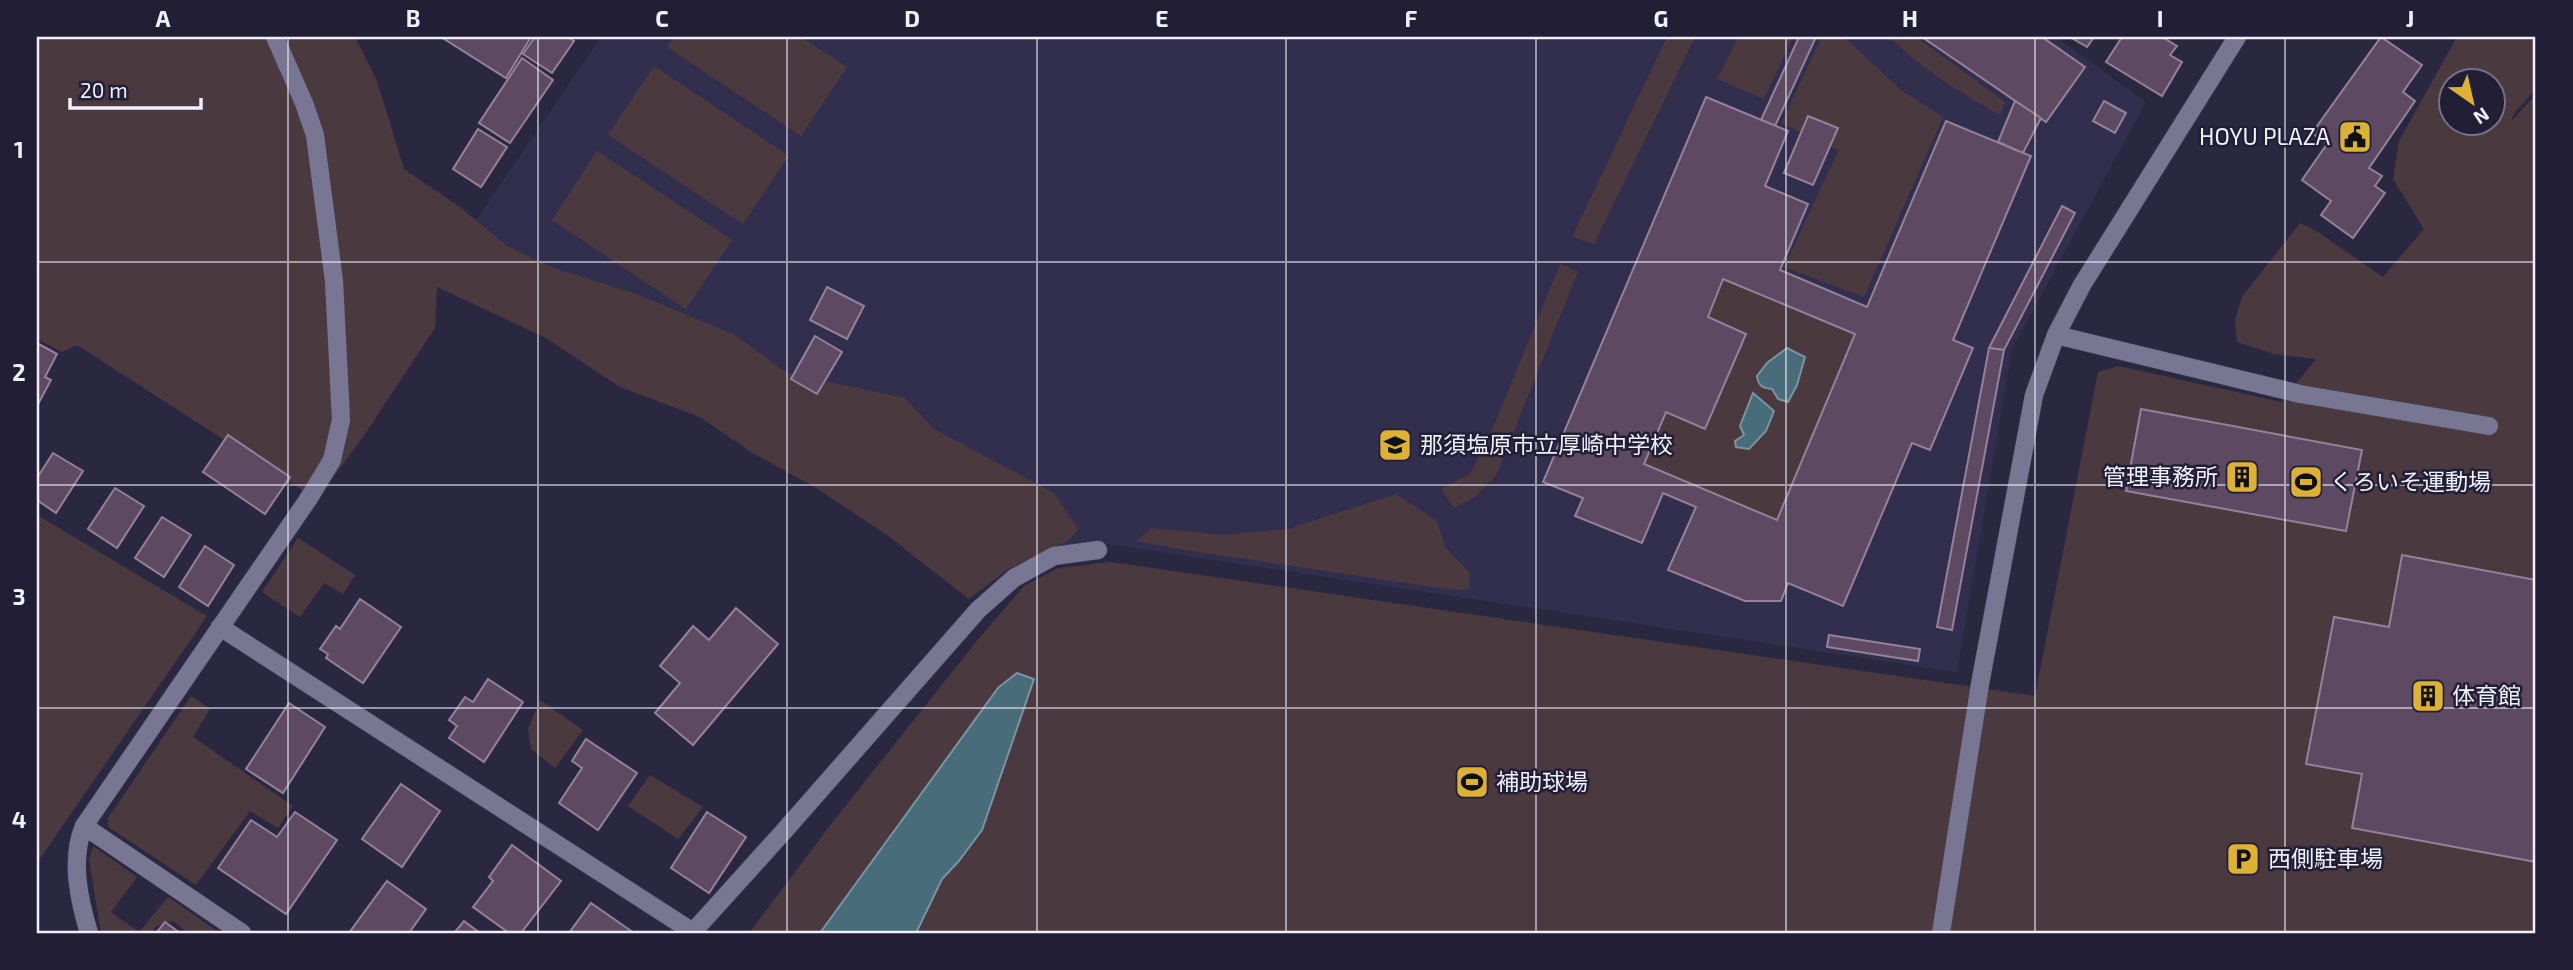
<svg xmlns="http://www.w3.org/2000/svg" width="2573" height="970" font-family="'Exo 2','Noto Sans JP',sans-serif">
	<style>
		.built { fill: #322f4e }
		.green { fill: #4b3940; fill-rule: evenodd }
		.water { fill: #486c79; stroke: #7a94a1; stroke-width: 2 }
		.building { fill: #5d4a62; stroke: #96819b; stroke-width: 2; fill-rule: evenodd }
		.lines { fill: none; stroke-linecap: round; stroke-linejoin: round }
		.lane-casing { stroke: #48465a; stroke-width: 19 }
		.street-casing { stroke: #48465a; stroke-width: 19 }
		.lane { stroke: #787693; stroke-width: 18 }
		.street { stroke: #787693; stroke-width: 18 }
		.grid { fill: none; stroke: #f0f0fd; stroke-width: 2; stroke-opacity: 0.55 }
		.labels { text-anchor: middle; stroke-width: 5; stroke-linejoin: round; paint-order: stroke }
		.poi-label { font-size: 23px; fill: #f0f0fd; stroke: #211e36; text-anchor: start }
		.neatline { fill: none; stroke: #f0f0fd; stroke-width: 2.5 }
		.grid-label { font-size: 23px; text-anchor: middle; font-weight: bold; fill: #f0f0fd }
	</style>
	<rect width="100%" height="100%" fill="#2a2840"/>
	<polygon class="built" points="601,37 2056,37 2146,102 2012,349 1957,672 1095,542 1017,554 440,273"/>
	<g class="green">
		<polygon points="37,37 355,37 377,81 404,169 460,207 506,245 553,268 634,293 735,335 787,373 905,398 934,429 1054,493 1078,529 1069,540 1007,570 969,599 887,535 816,488 751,452 700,417 620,387 544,337 437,287 435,328 365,434 320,495 302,490 77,345 62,352 37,339"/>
		<polygon points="674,37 801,37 847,67 801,136 667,47"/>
		<polygon points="1667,37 1695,37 1594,244 1572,237"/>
		<polygon points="1738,37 1793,37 1764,99 1717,79"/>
		<polygon points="1822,37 1844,37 1901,90 1943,117 1864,297 1784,267 1839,150 1781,123"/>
		<path d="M1890,37h26l89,65 -5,13c-40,-23 -78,-45 -110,-78z"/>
		<path d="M2457,37h79v52l-22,24 -3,9 25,-28v839h-1620l26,-54 16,-17 24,-32 52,-150 -17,-7 -19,15 -178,245h-71l86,-114 145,-182 44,-51 34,-18 53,-6 924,134 63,-324 21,-6 162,36 35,-43 -42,-5 -37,-12 -2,-22 7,-23 58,-74 18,9 65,45 41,-48 -31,-50 6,-38zM2450,80h42v42h-42z"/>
		<polygon points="654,66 789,156 743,224 608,135"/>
		<polygon points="597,151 732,240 686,309 552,220"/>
		<polygon points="1560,264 1578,272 1496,475 1475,497 1454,508 1441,489 1471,473 1495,423"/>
		<path d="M1723,279l132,55 -78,186 -133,-56 22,-52 39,17 40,-95 -37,-17zM1750,401l14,1 10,9 -8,21 -17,17 -9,-23 5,-7z"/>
		<polygon points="1396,494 1437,521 1445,547 1470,573 1469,590 1446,589 1184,550 1137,541 1151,528 1224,535 1288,529"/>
		<polygon points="37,515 207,616 37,863"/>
		<polygon points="298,538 355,575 343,594 324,583 300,617 262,592"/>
		<polygon points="191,696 210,709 193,737 293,806 278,828 250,811 196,885 108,827 108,818"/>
		<polygon points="540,700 583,730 555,768 531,749 528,729"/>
		<polygon points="650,775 703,807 678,839 628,806"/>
		<polygon points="93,846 137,877 111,912 139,932 168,897 220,933 188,933 173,921 157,926 150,933 101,933 89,860"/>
	</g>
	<g class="water">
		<path d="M1787,348l18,9 -8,28 -9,17 -10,-3 -6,-10c-9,-1 -14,-3 -15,-13l10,-13z"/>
		<polygon points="1753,393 1774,411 1766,431 1749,449 1736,447 1735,441 1744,435 1740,426"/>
		<polygon points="1017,673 1034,679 982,830 958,862 942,879 916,933 820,933 998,688"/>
	</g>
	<g class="building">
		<polygon points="441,37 531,37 506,78"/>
		<polygon points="535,37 568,37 574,41 552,73 523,54"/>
		<polygon points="1799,37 1816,37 1775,126 1761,120"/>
		<polygon points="1922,37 2042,37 2085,67 2046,122"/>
		<polygon points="2070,37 2094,37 2087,47"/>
		<polygon points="2122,37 2162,37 2177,46 2170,55 2182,62 2162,96 2106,62"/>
		<polygon points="2381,37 2422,65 2403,92 2415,101 2369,168 2382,176 2375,186 2385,193 2353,238 2321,215 2331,201 2302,180 2327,144 2312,133"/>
		<polygon points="522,58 553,80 510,143 479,123"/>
		<path d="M1706,97l82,34 -23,55 43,18 -28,66 87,37 79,-186 85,35 -78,184 20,8 -43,102 -18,-7 -69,163 -55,-23 -7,18h-36l-77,-31 28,-63 -33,-14 -21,50 -67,-27 8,-18 -40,-16zM1723,279l132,55 -78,186 -133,-56 22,-52 39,17 41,-95 -38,-17z"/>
		<polygon points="2015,101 2041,118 2023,153 1998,142"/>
		<polygon points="2104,101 2126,113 2115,133 2093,121"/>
		<polygon points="1808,116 1838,128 1813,185 1784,173"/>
		<polygon points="478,129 507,147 481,187 453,169"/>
		<polygon points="2062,206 2075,213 2004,350 1989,348"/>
		<polygon points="827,287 864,306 847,339 810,320"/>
		<polygon points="815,336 842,352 817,394 791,379"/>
		<polygon points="37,343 57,354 45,377 51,380 37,406"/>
		<polygon points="1989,348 2004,350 1952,630 1937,627"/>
		<polygon points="2141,409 2362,450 2346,531 2126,491"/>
		<polygon points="228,435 290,477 265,514 203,472"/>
		<polygon points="53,453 83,471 56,513 37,500 37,478"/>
		<polygon points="115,488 144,506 117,548 88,529"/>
		<polygon points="162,517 191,535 164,577 135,558"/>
		<polygon points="205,546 234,565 208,606 179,587"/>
		<polygon points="2402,555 2536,580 2536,862 2352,828 2362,774 2306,764 2334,617 2389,627"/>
		<polygon points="360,599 401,627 363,683 326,658 328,654 320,649 336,626 340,629"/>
		<polygon points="736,608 778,644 693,745 655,713 680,683 660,666 693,626 709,640"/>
		<polygon points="1829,635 1920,649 1918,661 1827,647"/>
		<polygon points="488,679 523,702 484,762 449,738 457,726 449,720 465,697 473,702"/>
		<polygon points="289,703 325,727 283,793 246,769"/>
		<polygon points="586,739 637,773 598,830 559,803 582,768 572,761"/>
		<polygon points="401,784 440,811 402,867 362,839"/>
		<polygon points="295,812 337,840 286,914 218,868 251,820 277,837"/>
		<polygon points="707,812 746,837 709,893 671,868"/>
		<polygon points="512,845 561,881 521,933 509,933 473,907 493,881 489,877"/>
		<polygon points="387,881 426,909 409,933 349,933"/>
		<polygon points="591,903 634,933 569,933"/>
		<polygon points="464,921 480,933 454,933"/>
		<polygon points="165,922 180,933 156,933"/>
	</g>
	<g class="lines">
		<defs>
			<g id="lane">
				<polyline points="275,37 304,103 315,135 334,281 341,420 332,460 309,498"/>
				<polyline points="2056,335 2300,394 2489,426"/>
				<polyline points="785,830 978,610 1014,578 1054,556 1098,550"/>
			</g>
			<g id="street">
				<polyline points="220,627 693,932"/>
				<polyline points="84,826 242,933"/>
				<path d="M89,933c-10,-33 -19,-74 -5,-107l225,-328"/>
				<polyline points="692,933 785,830"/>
				<polyline points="1941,933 1980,684 2034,395 2056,335 2082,285 2237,37"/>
			</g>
		</defs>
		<use href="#lane" class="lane-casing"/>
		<use href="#street" class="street-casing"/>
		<use href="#lane" class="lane"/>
		<use href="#street" class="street"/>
	</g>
	<path class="grid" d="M288,37v896M538,37v896M787,37v896M1037,37v896M1286,37v896M1536,37v896M1786,37v896M2035,37v896M2285,37v896M37,262h2499M37,485h2499M37,708h2499"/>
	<defs>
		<symbol id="civic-square" viewBox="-11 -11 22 22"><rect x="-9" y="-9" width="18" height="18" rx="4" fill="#ddb133" stroke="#211e36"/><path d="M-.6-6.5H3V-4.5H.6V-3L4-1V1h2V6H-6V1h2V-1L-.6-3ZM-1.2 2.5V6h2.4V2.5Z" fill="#111"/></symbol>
		<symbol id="school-square" viewBox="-11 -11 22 22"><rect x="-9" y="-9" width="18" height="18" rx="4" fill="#ddb133" stroke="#211e36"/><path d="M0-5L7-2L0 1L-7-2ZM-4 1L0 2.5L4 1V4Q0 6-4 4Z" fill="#111"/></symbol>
		<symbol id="building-square" viewBox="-11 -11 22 22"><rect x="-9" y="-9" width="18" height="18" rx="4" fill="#ddb133" stroke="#211e36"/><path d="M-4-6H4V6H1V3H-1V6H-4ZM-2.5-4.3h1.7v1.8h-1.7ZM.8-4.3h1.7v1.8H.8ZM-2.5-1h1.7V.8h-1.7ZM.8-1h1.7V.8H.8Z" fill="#111"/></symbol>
		<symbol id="stadium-square" viewBox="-11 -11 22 22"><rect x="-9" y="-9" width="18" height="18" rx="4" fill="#ddb133" stroke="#211e36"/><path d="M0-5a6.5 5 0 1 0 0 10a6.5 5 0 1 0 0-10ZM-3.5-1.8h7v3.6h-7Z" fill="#111"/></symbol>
		<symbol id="parking-square" viewBox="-11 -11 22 22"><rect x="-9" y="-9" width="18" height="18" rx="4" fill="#ddb133" stroke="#211e36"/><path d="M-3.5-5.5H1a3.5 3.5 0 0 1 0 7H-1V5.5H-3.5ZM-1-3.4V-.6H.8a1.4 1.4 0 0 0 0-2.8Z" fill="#111"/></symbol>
	</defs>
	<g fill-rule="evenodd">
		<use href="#civic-square" x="2336" y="118" width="38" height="38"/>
		<use href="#school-square" x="1376" y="426" width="38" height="38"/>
		<use href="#building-square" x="2223" y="458" width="38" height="38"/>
		<use href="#stadium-square" x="2287" y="463" width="38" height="38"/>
		<use href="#building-square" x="2409" y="677" width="38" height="38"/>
		<use href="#stadium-square" x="1453" y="763" width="38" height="38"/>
		<use href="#parking-square" x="2224" y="840" width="38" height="38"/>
	</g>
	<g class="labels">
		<g class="poi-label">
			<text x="2330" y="145" text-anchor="end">HOYU PLAZA</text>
			<text x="1420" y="453">那須塩原市立厚崎中学校</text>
			<text x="2218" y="485" text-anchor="end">管理事務所</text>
			<text x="2330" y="490">くろいそ運動場</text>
			<text x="2452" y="704">体育館</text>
			<text x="1496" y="790">補助球場</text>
			<text x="2268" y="867">西側駐車場</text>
		</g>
	</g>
	<rect width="2573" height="970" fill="none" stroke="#211e36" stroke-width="77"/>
	<g transform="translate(2472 102) rotate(146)"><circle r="33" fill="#211e36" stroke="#747286" stroke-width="2"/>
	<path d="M0-5L12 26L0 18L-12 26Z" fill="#ddb133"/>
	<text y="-10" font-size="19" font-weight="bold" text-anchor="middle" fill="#f0f0fd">N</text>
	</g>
	<path d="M70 98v10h131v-10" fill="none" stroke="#f0f0fd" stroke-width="3.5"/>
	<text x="80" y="98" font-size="21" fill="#f0f0fd" stroke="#211e36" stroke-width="5" paint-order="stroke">20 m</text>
	<rect x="38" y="38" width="2496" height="894" class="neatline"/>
	<g class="grid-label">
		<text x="163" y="27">A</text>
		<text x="413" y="27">B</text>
		<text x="662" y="27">C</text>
		<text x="912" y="27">D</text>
		<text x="1162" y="27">E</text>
		<text x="1411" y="27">F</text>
		<text x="1661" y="27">G</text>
		<text x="1910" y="27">H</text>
		<text x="2160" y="27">I</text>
		<text x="2410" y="27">J</text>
		<text x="19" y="158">1</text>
		<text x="19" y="381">2</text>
		<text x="19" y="605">3</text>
		<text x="19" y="828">4</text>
	</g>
</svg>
